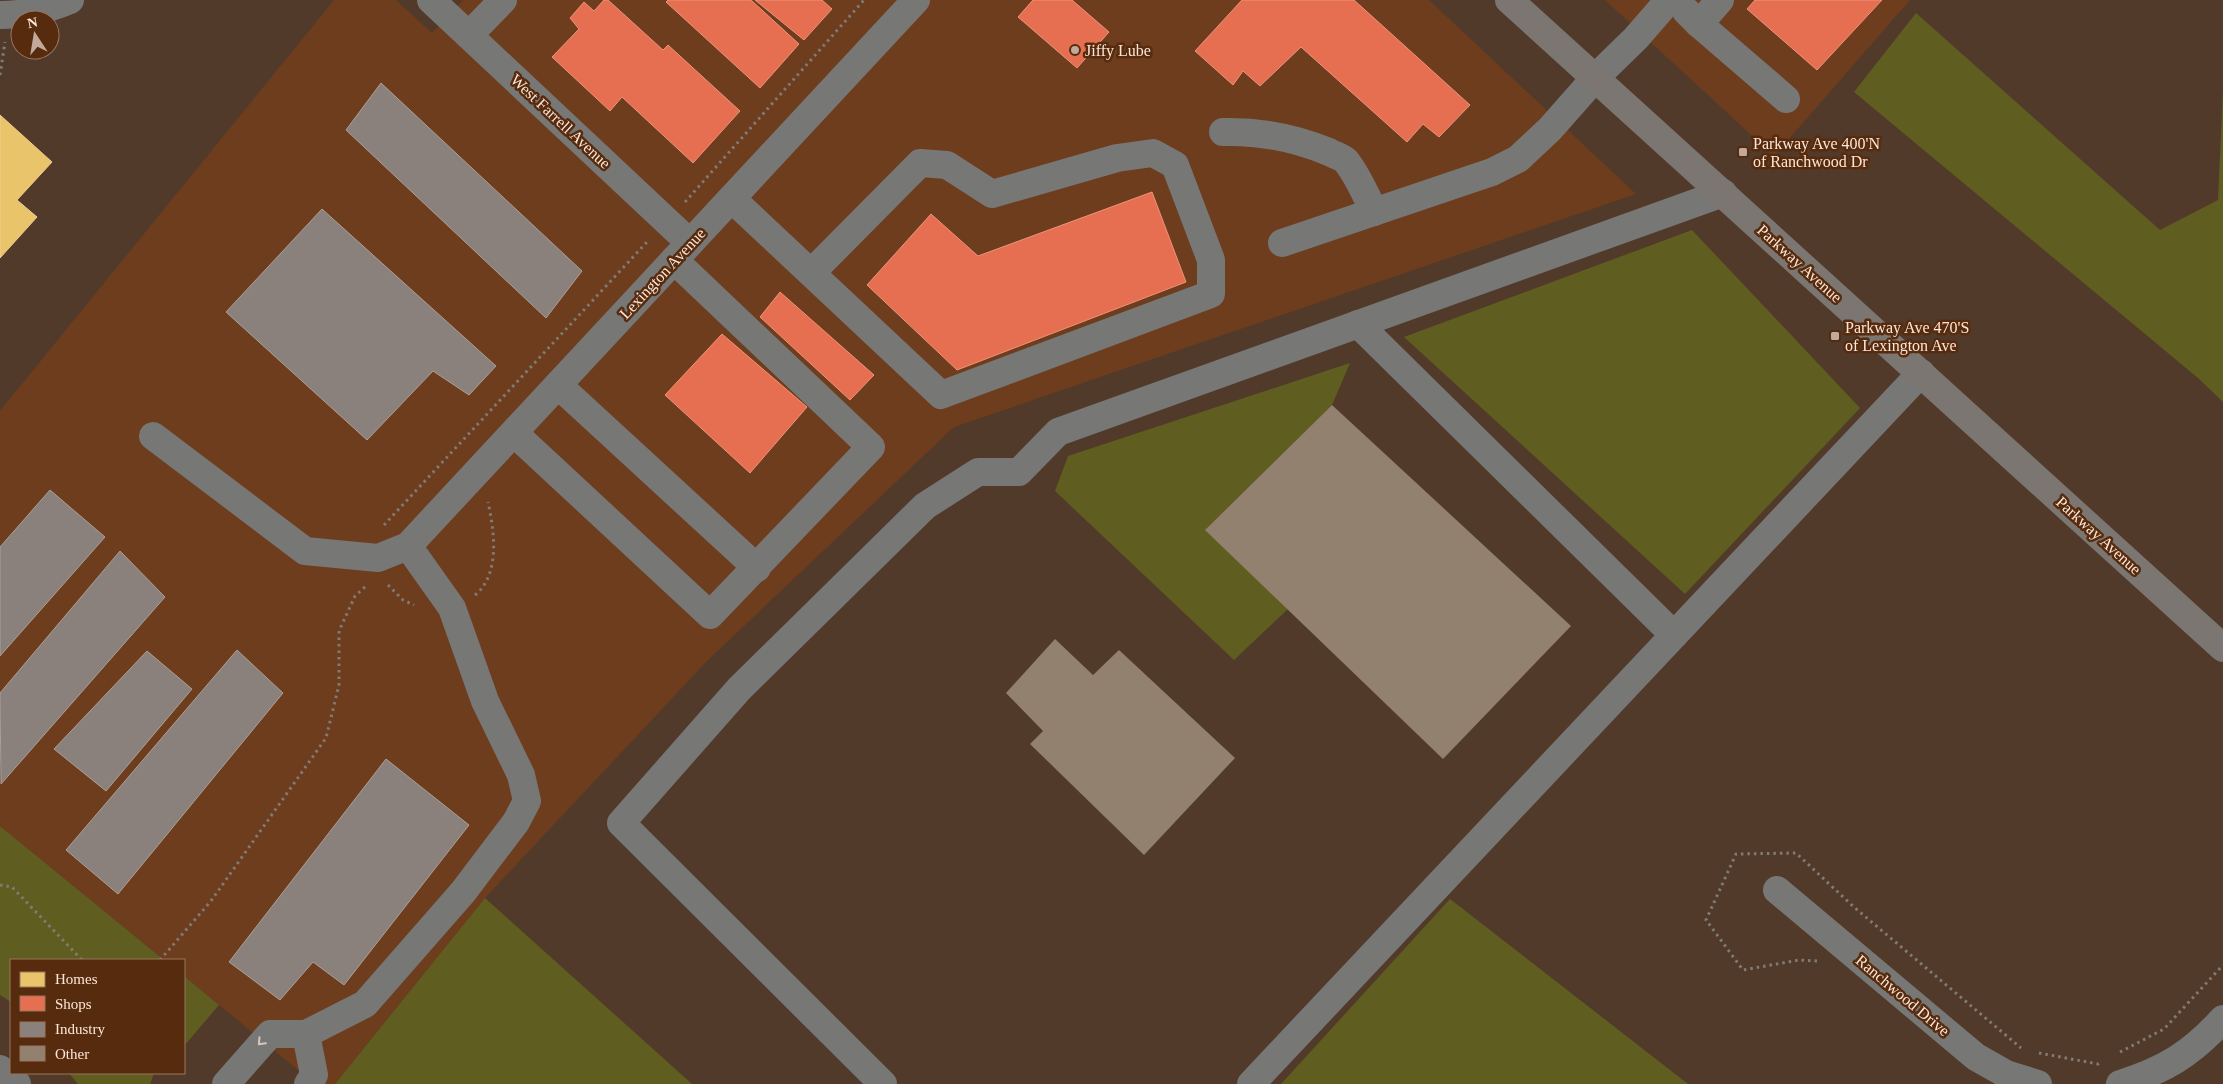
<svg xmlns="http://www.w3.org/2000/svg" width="2223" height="1084" font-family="Georgia,serif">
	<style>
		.built { fill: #6d3d1d }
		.green { fill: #5f5e20 }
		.homes { fill: #e9c46a; stroke: #efce8b }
		.shops { fill: #e76f51; stroke: #ee937a }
		.industry { fill: #8a817c; stroke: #ac9f98 }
		.building { fill: #938170 }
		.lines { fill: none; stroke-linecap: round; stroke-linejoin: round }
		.path { stroke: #817b76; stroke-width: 3; stroke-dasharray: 2.5 4; stroke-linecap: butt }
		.minor { stroke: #777776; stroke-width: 28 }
		.major { stroke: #7b7671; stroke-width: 28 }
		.oneway { stroke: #d5c5bb }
		.poi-dot { fill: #c1aa9c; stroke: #572b0d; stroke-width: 2 }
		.labels { text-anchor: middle; stroke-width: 5; stroke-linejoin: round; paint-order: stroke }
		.poi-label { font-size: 16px; fill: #fde6d9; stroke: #572b0d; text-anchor: start }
		.street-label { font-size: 16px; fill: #fde6d9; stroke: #572b0d }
	</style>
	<rect width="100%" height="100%" fill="#523a2a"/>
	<g class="built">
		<polygon points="334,0 396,0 432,33 463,0 1429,0 1636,194 954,427 708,660 485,898 335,1084 315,1084 184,976 184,960 164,960 0,826 0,411"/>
		<polygon points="1605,0 1910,0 1774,156"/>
	</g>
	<g class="green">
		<polygon points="1916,13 2160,230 2218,200 2223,90 2223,402 2198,378 1854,92"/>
		<polygon points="1692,230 1860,408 1685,594 1404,337"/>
		<polygon points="1350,363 1332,405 1206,529 1288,609 1234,660 1055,491 1068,456"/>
		<polygon points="0,826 164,960 11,960 11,1002 0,995"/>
		<polygon points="485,898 692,1084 335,1084"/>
		<polygon points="1450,899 1688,1084 1281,1084"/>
		<polygon points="184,976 219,1005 184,1046"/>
		<polygon points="69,1073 154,1073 150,1084 78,1084"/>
	</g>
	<polygon class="homes" points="0,115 52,162 17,200 37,217 0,258"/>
	<g class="shops">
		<polygon points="604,0 608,0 663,50 668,45 740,111 693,163 622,97 610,111 552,57 579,29 570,18 584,2 594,11"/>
		<polygon points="668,0 751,0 799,44 760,88 666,2"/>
		<polygon points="755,0 822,0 832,9 804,40"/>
		<polygon points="1033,0 1072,0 1109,32 1077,68 1018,17"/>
		<polygon points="1242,0 1354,0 1470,105 1439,137 1423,124 1407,142 1301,47 1260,86 1243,71 1233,85 1195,51"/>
		<polygon points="1755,0 1882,0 1817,70 1747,9"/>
		<polygon points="1152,192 1186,282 957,370 867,285 931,214 978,256"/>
		<polygon points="780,292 874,375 850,400 760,317"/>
		<polygon points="722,334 807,407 750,473 665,395"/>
	</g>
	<g class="industry">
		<polygon points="381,83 582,271 546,318 346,130"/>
		<polygon points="322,209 496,366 469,395 433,371 367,440 226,312"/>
		<polygon points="50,490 105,537 0,656 0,547"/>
		<polygon points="120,551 165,597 1,784 0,693"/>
		<polygon points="237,650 283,693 118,894 66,850"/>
		<polygon points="147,651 192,689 106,791 54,749"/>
		<polygon points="386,759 469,825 344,985 313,962 280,1000 229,962"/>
	</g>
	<g class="building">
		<polygon points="1332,405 1571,626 1443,759 1205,530"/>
		<polygon points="1055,639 1093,675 1119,650 1235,758 1144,855 1030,744 1043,731 1006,693"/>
	</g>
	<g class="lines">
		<g class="path">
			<polyline points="0,75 5,42"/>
			<polyline points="685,202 864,0"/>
			<polyline points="384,525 647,242"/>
			<polyline points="388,585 403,600 414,605"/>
			<path d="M475,595c26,-21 19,-65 13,-93"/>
			<polyline points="0,885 12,887 82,960"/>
			<polyline points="160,960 211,901 326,738 339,685 339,631 355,596 366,586"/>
			<polyline points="1817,961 1799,960 1743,970 1706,920 1736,854 1796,853 1855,908 2021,1048"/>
			<polyline points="2120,1052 2164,1029 2223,965"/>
			<polyline points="2039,1053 2098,1064 2101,1062"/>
		</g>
		<g class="minor">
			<polyline points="431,0 690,243"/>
			<polyline points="1686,11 1699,24 1720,0"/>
			<path d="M0,15c25,0 46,-5 70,-15"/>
			<polyline points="1699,24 1786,99"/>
			<polyline points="469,35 503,0"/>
			<path d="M1223,132c38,-1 72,6 106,20 5,3 13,5 17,9 12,15 20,34 28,51"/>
			<polyline points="732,199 941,395 1211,294 1211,260 1175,165 1153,153 1117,158 992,194 947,165 920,163 811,273"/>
			<polyline points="1282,243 1492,172 1518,159 1550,129 1595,78 1636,38 1669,0"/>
			<polyline points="1358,324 1674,635"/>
			<polyline points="558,385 757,568"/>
			<polyline points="514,433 710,615 871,447 674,260"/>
			<polyline points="153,436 305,551 378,558 408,546 916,0"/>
			<polyline points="1777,890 1976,1057 2006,1074 2038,1084"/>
			<polyline points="306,1034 314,1075 308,1084"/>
			<polyline points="0,1069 17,1084"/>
			<polyline points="226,1084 270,1034 306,1034 365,1004 463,892 516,822 527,801 521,775 485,701 452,608 408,546"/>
			<polyline points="883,1084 621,823 739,689 925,506 978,472 1019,472 1058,432 1723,193"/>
			<polyline points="1251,1084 1921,373"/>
			<path d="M2120,1084c45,-14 71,-30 103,-65"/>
		</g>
		<polyline class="major" points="1509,0 2223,648"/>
	</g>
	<defs><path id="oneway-chevron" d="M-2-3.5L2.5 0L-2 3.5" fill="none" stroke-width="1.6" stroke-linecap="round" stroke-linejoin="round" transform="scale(1.25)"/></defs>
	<use class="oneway" href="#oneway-chevron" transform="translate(261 1042) rotate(133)"/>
	<g class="poi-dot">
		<circle cx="1075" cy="50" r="5"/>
		<rect x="1738" y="147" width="10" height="10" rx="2.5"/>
		<rect x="1830" y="331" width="10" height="10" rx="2.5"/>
	</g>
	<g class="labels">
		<g class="poi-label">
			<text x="1085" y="56">Jiffy Lube</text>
			<text x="1753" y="149">Parkway Ave 400'N<tspan x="1753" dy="18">of Ranchwood Dr</tspan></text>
			<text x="1845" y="333">Parkway Ave 470'S<tspan x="1845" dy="18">of Lexington Ave</tspan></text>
		</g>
		<g class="street-label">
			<text transform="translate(561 121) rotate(43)" y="6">West Farrell Avenue</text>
			<text transform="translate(1800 263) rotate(42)" y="6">Parkway Avenue</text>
			<text transform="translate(662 273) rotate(-47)" y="6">Lexington Avenue</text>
			<text transform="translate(2099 535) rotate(42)" y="6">Parkway Avenue</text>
			<text transform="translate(1903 995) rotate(40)" y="6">Ranchwood Drive</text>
		</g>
	</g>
	<rect x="10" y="959" width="175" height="115" fill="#572b0d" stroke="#99765f"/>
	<rect x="20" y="972" width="25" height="15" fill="#e9c46a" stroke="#99765f"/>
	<text x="55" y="984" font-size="15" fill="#fde6d9">Homes</text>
	<rect x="20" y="996" width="25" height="15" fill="#e76f51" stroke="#99765f"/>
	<text x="55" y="1009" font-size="15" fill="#fde6d9">Shops</text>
	<rect x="20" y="1022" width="25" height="15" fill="#8a817c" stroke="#99765f"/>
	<text x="55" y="1034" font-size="15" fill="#fde6d9">Industry</text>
	<rect x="20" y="1046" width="25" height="15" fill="#938170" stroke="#99765f"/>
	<text x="55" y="1059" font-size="15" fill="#fde6d9">Other</text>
	<g transform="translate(35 35) rotate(348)"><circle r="24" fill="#572b0d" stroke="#99765f"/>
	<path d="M0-4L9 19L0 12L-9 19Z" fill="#c1aa9c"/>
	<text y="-8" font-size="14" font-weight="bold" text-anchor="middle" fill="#fde6d9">N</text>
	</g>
</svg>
